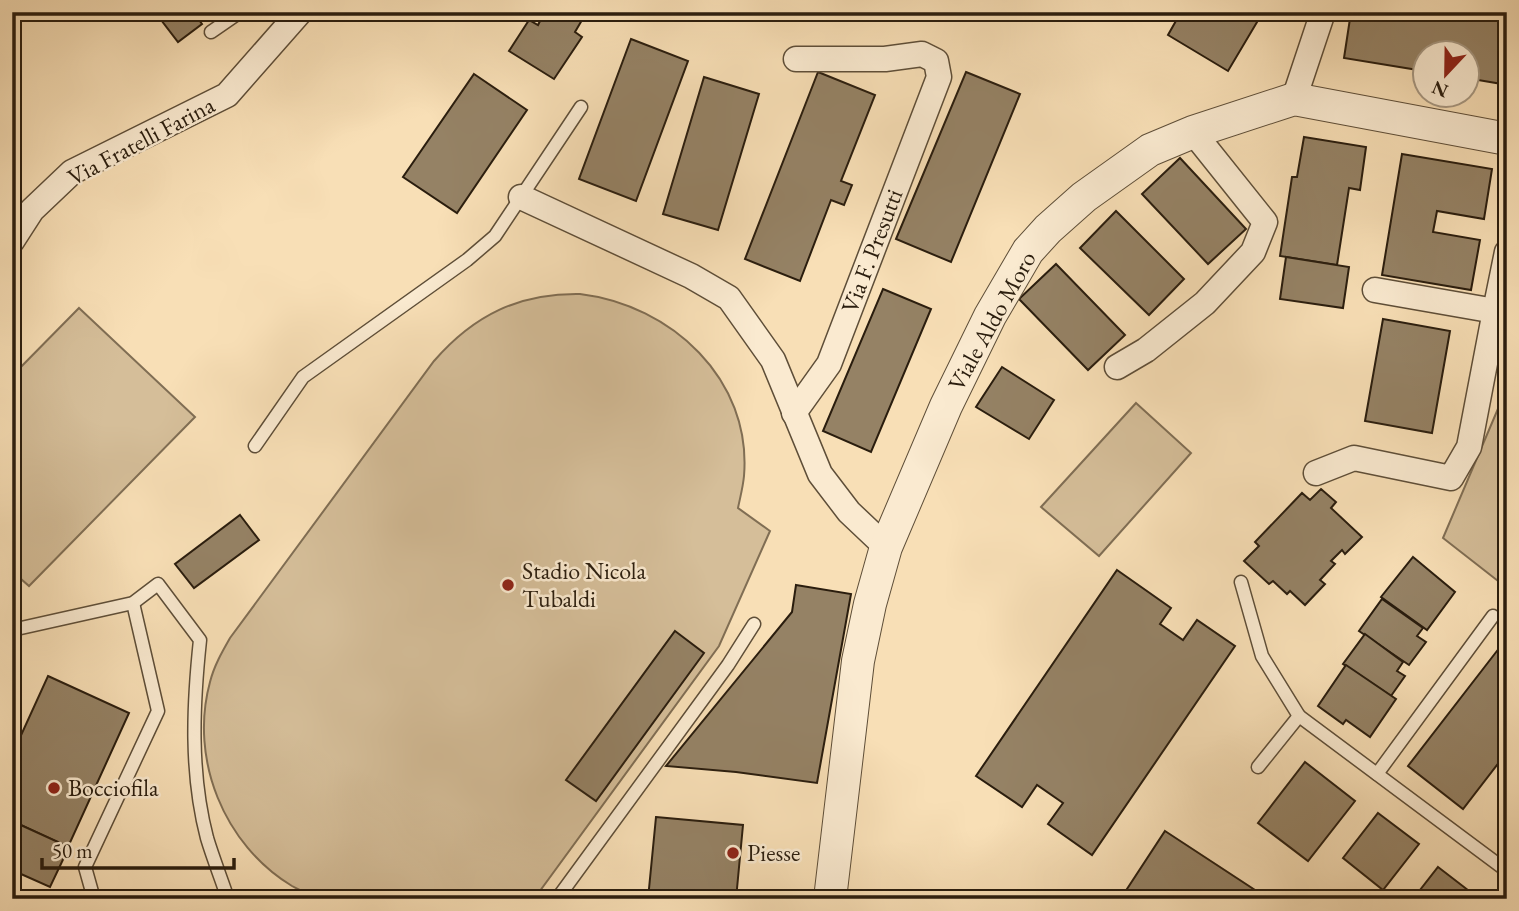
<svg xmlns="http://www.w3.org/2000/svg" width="1519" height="911" font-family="'EB Garamond',serif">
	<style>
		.green { fill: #d5be99; stroke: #806e54; stroke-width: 2 }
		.building { fill: #958265; stroke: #2a1d0e; stroke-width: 2 }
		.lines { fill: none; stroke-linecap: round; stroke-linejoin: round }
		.service-casing { stroke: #5e4e38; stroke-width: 15 }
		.minor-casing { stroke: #5e4e38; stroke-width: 27 }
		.tertiary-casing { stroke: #5e4e38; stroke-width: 34 }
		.service { stroke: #faead0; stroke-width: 12 }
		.minor { stroke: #faead0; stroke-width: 24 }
		.tertiary { stroke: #faead0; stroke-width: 32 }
		.poi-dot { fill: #8f2418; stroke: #faead0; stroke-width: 2.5 }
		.labels { text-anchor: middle; stroke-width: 5; stroke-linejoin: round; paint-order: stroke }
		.street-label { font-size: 24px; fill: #2a1d0e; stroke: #faead0 }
		.poi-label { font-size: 24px; fill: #2a1d0e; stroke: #faead0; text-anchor: start }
	</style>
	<rect width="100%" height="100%" fill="#f8dfb6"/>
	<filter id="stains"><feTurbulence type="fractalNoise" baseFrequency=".00286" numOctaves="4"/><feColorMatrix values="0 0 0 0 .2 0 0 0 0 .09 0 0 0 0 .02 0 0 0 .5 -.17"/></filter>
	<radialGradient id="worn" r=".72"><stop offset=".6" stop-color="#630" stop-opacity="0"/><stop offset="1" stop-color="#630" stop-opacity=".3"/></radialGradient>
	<g class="green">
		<path d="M580,294c91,11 172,85 164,182 -1,11 -4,22 -6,32l32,23 -51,115 -185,253h-213c-9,-4 -20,-8 -29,-13 -68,-41 -103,-127 -82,-204 4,-16 12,-30 20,-44l204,-277c40,-46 85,-68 146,-67z"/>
		<polygon points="79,308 195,417 29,586 12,571 12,376"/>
		<polygon points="1136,403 1191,453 1099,556 1041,507"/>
		<polygon points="1500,404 1507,406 1507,588 1443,538"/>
	</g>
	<g class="building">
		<polygon points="155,12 193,12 202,24 178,42"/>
		<polygon points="534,12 570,12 582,20 575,32 582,37 554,79 509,51 529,20 538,25 542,17"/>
		<polygon points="1181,12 1263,12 1228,71 1168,35"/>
		<polygon points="1351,12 1507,12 1507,57 1502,84 1466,78 1466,52 1424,52 1424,71 1344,58"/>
		<polygon points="631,39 688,61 636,201 579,179"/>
		<polygon points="818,72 875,95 841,181 852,185 844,205 831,200 800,281 745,259"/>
		<polygon points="966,72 1020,94 951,262 896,239"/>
		<polygon points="474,74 527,110 457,213 403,177"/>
		<polygon points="704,77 759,94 718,230 663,214"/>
		<polygon points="1304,137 1366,147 1360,190 1349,188 1337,265 1280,256 1292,177 1297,177"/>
		<polygon points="1402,154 1492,169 1484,219 1437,211 1433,232 1480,240 1471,290 1382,275"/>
		<polygon points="1180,158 1246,229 1208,264 1142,194"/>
		<polygon points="1116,211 1184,279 1149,315 1080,248"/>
		<polygon points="1286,257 1349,267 1343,308 1280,299"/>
		<polygon points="1056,264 1125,335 1088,370 1019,299"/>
		<polygon points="883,289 931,309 871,452 823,431"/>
		<polygon points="1383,319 1450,331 1432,433 1365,421"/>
		<polygon points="1002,367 1054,400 1029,439 976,407"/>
		<polygon points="1321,489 1336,502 1331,508 1362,537 1345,554 1342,550 1331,561 1335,564 1320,580 1325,584 1305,605 1290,591 1287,594 1273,581 1269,584 1244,561 1259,546 1255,542 1302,493 1310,500"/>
		<polygon points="240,515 259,540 194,588 175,564"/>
		<polygon points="1413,557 1455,592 1427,630 1381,597"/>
		<polygon points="1117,570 1171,608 1160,624 1183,640 1197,620 1235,646 1092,855 1048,824 1063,803 1037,785 1022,807 976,776"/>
		<polygon points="796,585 851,594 817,783 736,772 666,766 792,612"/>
		<polygon points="1382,599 1423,628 1417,636 1426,642 1409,665 1359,631"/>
		<polygon points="675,631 704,653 596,801 566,780"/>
		<polygon points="1365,634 1403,662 1397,671 1405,676 1391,696 1343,664"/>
		<polygon points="1500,647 1507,652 1507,752 1463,809 1408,766"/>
		<polygon points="1346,665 1396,699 1370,737 1346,720 1343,724 1318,706"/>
		<polygon points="48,676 129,713 68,847 12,821 12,755"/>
		<polygon points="1305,762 1355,801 1308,861 1258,823"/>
		<polygon points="1378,813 1419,844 1383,890 1343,858"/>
		<polygon points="656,817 743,825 736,899 648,899"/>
		<polygon points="12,821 69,847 50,887 12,870"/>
		<polygon points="1165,831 1255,890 1249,899 1134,899 1125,892"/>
		<polygon points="1438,867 1477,897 1475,899 1413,899"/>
	</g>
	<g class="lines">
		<defs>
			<g id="service">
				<polyline points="211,32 240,12"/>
				<polyline points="255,446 303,377 467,260 495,236 581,107"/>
				<polyline points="1241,582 1262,656 1299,716"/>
				<path d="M12,630l121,-27 25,-19 42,56c-7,66 -10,133 7,198 6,20 14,40 21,61"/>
				<polyline points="1258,767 1299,716 1507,871"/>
				<polyline points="1377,774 1493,616"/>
				<polyline points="94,899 85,867 158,711 133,603"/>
				<polyline points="557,899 728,665 754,624"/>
			</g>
			<g id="minor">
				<polyline points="1294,99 1323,12"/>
				<polyline points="521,197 691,276 729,298 773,360 820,474 849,512 886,547"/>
				<polyline points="12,241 32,210 72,172 227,95 300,12"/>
				<polyline points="1375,290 1495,311 1507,252"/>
				<polyline points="1117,367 1146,350 1205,303 1253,252 1265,222 1193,132"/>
				<polyline points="794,413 829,364 939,77 936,61 922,54 885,59 796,59"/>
				<polyline points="1316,473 1354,458 1451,478 1469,447 1495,311"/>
			</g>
			<polyline id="tertiary" points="830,899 858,661 870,604 886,547 946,406 990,316 1028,251 1048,229 1084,197 1150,150 1193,132 1294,99 1507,139"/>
		</defs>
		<use href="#service" class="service-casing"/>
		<use href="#minor" class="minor-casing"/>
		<use href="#tertiary" class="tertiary-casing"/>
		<use href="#service" class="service"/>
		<use href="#minor" class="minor"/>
		<use href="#tertiary" class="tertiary"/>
	</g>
	<g class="poi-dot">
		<circle cx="508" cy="585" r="7"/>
		<circle cx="54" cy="788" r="7"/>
		<circle cx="733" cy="853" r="7"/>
	</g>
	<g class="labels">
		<g class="street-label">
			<text transform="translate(141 141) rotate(-28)" y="8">Via Fratelli Farina</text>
			<text transform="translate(872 251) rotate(-69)" y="8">Via F. Presutti</text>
			<text transform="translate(992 321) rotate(-61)" y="8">Viale Aldo Moro</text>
		</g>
		<g class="poi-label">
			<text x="522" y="579">Stadio Nicola<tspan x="522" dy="28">Tubaldi</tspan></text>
			<text x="68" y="796">Bocciofila</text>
			<text x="747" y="861">Piesse</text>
		</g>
	</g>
	<rect width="1519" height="911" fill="none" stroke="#f8dfb6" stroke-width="42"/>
	<rect x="14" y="14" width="1491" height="883" fill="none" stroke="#2a1d0e" stroke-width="3.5"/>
	<rect x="21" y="21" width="1477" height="869" fill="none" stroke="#2a1d0e" stroke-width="2"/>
	<g transform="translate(1446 74) rotate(202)"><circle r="33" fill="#faead0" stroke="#a79882" stroke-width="2"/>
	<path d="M0-5L12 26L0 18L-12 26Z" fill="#8f2418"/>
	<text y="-10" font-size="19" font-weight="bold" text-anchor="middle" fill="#2a1d0e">N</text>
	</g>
	<path d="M42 858v10h192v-10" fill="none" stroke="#2a1d0e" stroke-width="3.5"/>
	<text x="52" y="858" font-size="21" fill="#2a1d0e" stroke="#faead0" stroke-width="5" paint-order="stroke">50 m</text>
	<rect width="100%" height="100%" filter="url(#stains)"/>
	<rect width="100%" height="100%" fill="url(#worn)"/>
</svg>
